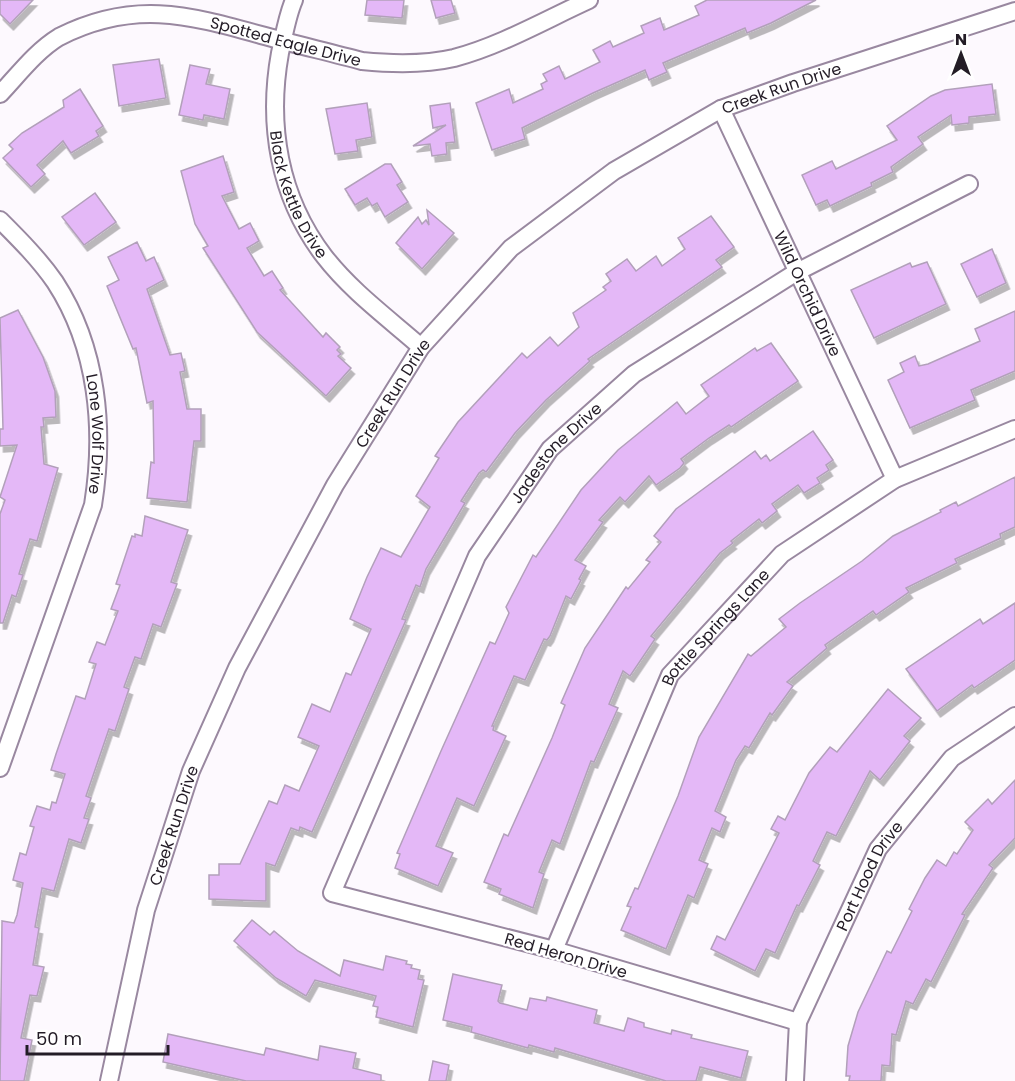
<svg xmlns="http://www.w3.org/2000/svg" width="1015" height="1081" font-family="Poppins,sans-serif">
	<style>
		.building { fill: #e4b8f7; stroke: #b2a0ba; stroke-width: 1.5; filter: url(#shadow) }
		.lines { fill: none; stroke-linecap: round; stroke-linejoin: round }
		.street-casing { stroke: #9988a0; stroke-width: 20 }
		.street { stroke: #fff; stroke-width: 16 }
		.labels { text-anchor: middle; stroke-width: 4.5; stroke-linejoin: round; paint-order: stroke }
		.street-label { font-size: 16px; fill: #231c26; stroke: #fff }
	</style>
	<defs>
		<filter id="shadow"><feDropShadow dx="3.5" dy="6" stdDeviation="0" flood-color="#0004"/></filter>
	</defs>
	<rect width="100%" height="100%" fill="#fdf9fe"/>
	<g class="building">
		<polygon points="0,0 33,0 10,24 0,14"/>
		<polygon points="367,0 404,0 402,18 365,15"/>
		<polygon points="431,0 451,0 455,13 436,18"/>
		<polygon points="707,0 816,0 771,23 747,33 745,28 663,63 667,72 649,80 645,70 593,93 522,128 525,139 492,150 476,103 509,89 513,103 543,89 541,84 547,81 543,74 559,66 565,79 600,62 593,50 610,41 613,47 644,33 641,26 660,18 664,30 699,15 695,6"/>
		<polygon points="159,59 166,98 119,106 113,65"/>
		<polygon points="190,65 210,69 206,84 230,89 224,119 204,115 203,120 179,115"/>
		<polygon points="992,84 996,114 969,117 969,123 952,125 951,115 918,137 923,144 891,167 893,172 871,183 872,186 830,206 827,200 816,205 802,175 832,161 836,169 897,140 887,126 931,96 945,90"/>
		<polygon points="80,89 103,126 96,131 99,136 71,153 63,141 37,165 45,174 31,187 3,158 13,149 9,145 22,133 64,107 63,100"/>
		<polygon points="367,103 372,137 356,140 358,151 335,154 326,109"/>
		<polygon points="450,103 455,142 446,143 447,154 432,156 430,144 413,146 446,125 433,128 430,106"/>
		<polygon points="223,156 234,192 222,196 239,229 250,223 259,241 247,248 264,276 272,271 283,288 280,290 323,337 326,333 340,347 337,350 341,354 338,356 351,368 326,396 257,332 203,248 208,246 195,224 181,171"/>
		<polygon points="385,164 391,164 402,182 397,185 408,202 385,217 377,203 372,206 367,198 355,205 345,189"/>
		<polygon points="95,193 116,222 84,245 62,217"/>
		<polygon points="427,210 454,233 422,269 396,243 418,217 422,224 426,220 429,225"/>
		<polygon points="711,216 734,247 716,260 722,267 588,359 590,361 546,400 515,433 486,472 483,470 479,473 461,501 465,503 426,569 420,587 416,585 404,614 402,619 406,620 312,832 300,827 299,831 291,828 275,866 266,863 266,901 209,899 209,875 219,875 219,864 240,864 269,801 277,804 285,785 299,791 319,746 298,737 312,704 330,712 346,673 351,675 371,629 350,619 367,577 381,548 401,557 430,507 416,496 439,458 435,456 458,422 522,353 527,358 550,337 558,346 579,327 573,313 606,290 603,287 611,281 606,274 627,259 636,271 656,256 662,266 685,249 678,238"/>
		<polygon points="137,242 146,261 154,257 164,280 147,289 170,355 181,353 185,371 180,372 187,409 201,409 201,441 194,441 187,502 147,498 151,462 154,463 153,401 147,403 136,348 133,349 107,286 119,280 108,257"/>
		<polygon points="992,249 1006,283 977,297 961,264"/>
		<polygon points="927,262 946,304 874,338 851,290 910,263 912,267"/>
		<polygon points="18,310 43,357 55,391 56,417 43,418 44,427 41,427 44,464 58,468 37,541 30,539 19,574 23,575 16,597 12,595 3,623 0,623 0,514 5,500 0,497 17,445 0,446 0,429 3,429 0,318"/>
		<polygon points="1015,311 1015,371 971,390 975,400 910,428 888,380 904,372 900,363 915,356 919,366 928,364 980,341 975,329"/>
		<polygon points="771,343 798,381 731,427 729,425 709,438 681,459 684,463 680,468 656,485 649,476 625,502 620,497 599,520 603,522 575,560 586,566 579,579 581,580 571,599 566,596 550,636 547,640 544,639 525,680 514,676 492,726 494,726 493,730 506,736 474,806 457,798 436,846 453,853 438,886 395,868 400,854 397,853 441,751 490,642 495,644 509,613 506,607 533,555 536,557 581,490 618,450 677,402 686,414 709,396 701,385 755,348 757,351"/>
		<polygon points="813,431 833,460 826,465 829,470 817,478 820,483 804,493 798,485 772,504 777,511 762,523 759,519 731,541 733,543 720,553 651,636 655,639 630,676 623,671 609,704 618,708 594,762 591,761 560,844 552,840 539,872 544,874 533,908 499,894 501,889 484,882 504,834 508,836 552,738 565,705 561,703 585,648 626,587 628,589 650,562 646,560 661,542 654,536 676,509 755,451 761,459 766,455 770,461"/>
		<polygon points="1015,477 1015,527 1000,534 1001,538 955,559 957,563 906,588 909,592 876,615 873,611 825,645 827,648 787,682 793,686 772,715 770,713 749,748 745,746 736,760 715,811 726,817 720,832 712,828 699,860 708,864 694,898 688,895 666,949 621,930 631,907 627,906 635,888 638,889 678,796 699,737 748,654 751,656 786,627 779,619 800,603 862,561 893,536 941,512 940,510 956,502 958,506"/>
		<polygon points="145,516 188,530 171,582 177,584 161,627 153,624 141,659 135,657 124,687 129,689 115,731 109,729 86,796 91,798 84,818 89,819 81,843 69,839 54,891 42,888 35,927 39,928 33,965 44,967 37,996 30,995 21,1038 32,1040 24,1081 0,1081 2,921 14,923 17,915 23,883 13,880 20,853 26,855 34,827 30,826 37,806 50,810 52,802 56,803 65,774 51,770 56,754 76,696 85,699 96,664 89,662 97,642 105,645 118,611 111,609 120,585 116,584 132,536 135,537 135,534 142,536"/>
		<polygon points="1015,603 1015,660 974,688 972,685 937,711 906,669 980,619 983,624"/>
		<polygon points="888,689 921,718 904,736 910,741 880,780 870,771 836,836 827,832 813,861 820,865 799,906 797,905 775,953 766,949 755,971 711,949 717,936 725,940 779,833 771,829 778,816 785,820 809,773 830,747 837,752"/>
		<polygon points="1015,780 1015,838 989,865 993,868 962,914 965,915 931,982 926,979 913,1004 906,1001 896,1035 892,1034 890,1066 882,1065 881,1081 849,1081 850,1076 846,1076 848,1046 858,1012 887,951 891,953 912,911 909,909 925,878 937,860 946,866 954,852 957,854 973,830 965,822 988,799 992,804"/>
		<polygon points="252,920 270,935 274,931 298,951 340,976 344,960 383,970 386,956 407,961 406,964 412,965 411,968 420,970 418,979 424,980 413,1027 376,1017 378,1007 373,1006 376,996 315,980 306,996 276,978 234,941"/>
		<polygon points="453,974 502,985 498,1001 500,1003 527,1010 530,998 546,1001 547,997 597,1010 594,1023 624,1031 628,1018 644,1023 644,1027 671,1034 672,1030 692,1035 691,1038 748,1051 741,1078 700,1067 696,1081 666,1081 555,1048 554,1052 529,1045 528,1048 471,1032 472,1027 443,1020"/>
		<polygon points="168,1034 264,1055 266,1048 318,1060 320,1046 356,1053 353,1068 381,1075 381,1081 246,1081 163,1062"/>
		<polygon points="433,1061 449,1065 446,1081 429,1081"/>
	</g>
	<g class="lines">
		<defs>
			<g id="street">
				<path id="s1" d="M294,0c-7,16 -10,36 -14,53 -13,72 -1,144 44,203 27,35 64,62 97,91"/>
				<path id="s2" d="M0,94c18,-19 36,-43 59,-57 73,-37 127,-23 202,-2 33,9 67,17 101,26 30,3 62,4 92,-3 46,-12 91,-38 135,-58"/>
				<path id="s3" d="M721,109l174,370"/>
				<path id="s4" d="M0,220c20,20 39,39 55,62 43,66 50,148 38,223l-93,263"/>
				<path id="s5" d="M554,950l116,-275 112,-121 113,-75 120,-50"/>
				<path id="s6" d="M798,1022l-244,-72 -222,-57 145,-337 73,-107 84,-75 161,-101 174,-89"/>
				<path id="s7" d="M109,1081l37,-171 45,-139 46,-103 98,-183 86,-138 90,-99 103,-77 107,-62 72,-26 222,-72"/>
				<path id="s8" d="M795,1081l3,-59 80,-173 74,-91 63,-42"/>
			</g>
		</defs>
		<use href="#street" class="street-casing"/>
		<use href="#street" class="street"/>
	</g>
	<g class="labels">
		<g class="street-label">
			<text dy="6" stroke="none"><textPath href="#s2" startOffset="316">Spotted Eagle Drive</textPath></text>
			<text dy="6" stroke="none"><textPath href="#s7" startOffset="1254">Creek Run Drive</textPath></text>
			<text dy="6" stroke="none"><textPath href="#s1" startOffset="201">Black Kettle Drive</textPath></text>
			<text dy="6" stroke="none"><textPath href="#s3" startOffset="204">Wild Orchid Drive</textPath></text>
			<text dy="6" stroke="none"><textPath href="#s7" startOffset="750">Creek Run Drive</textPath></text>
			<text dy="6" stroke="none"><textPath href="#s4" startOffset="243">Lone Wolf Drive</textPath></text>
			<text dy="6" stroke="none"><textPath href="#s6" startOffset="981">Jadestone Drive</textPath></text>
			<text dy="6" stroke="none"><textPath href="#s5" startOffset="364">Bottle Springs Lane</textPath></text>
			<text dy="6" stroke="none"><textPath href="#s7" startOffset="264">Creek Run Drive</textPath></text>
			<text dy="6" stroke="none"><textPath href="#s8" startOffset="222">Port Hood Drive</textPath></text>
			<text transform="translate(566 955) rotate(16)" y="6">Red Heron Drive</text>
		</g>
	</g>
	<g transform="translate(961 54)" stroke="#ffffff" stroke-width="4.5" paint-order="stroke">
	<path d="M0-4.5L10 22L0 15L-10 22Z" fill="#231c26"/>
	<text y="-9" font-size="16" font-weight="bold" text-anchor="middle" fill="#231c26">N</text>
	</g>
	<path d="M27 1045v9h141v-9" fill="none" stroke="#231c26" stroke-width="3"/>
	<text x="36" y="1045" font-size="18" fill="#231c26" stroke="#ffffff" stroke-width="4.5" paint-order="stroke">50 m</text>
</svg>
